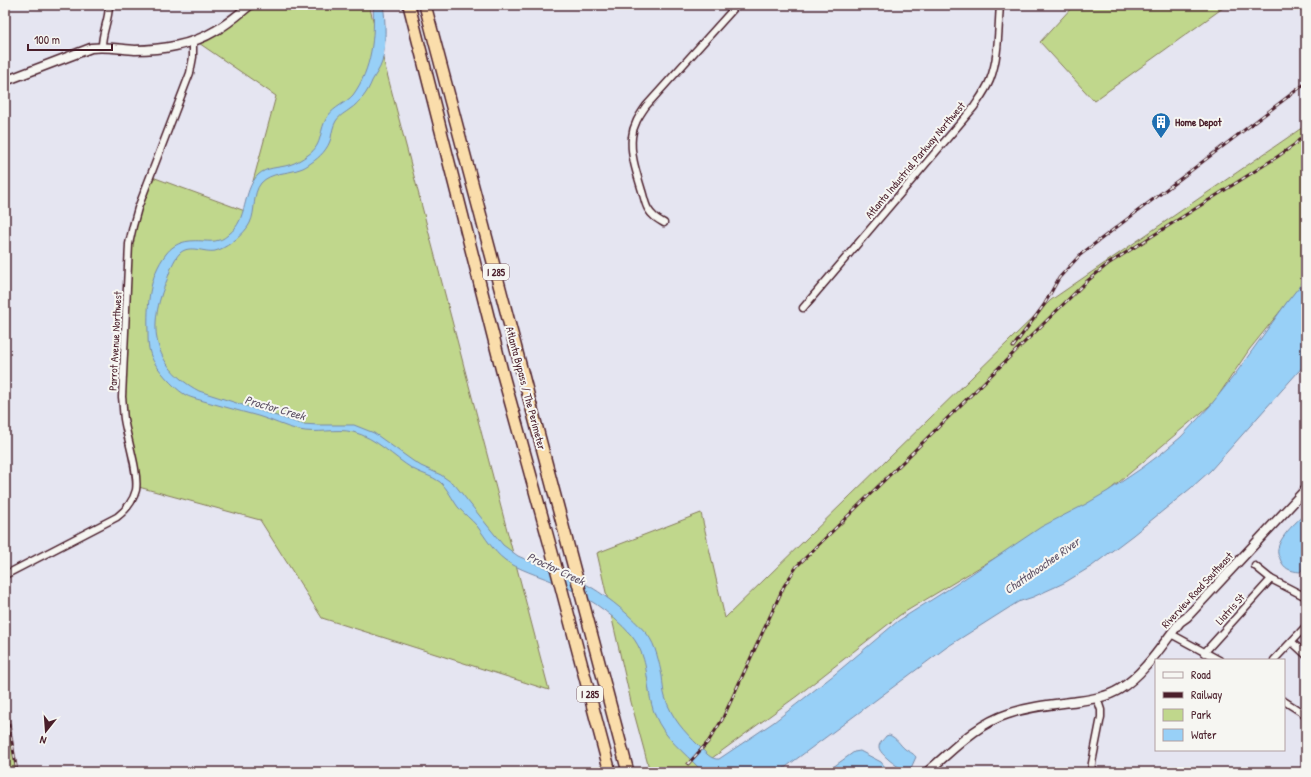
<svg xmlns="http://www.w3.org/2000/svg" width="1311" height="777" font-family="'Patrick Hand',sans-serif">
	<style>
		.green { fill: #c0d78c; stroke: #857b5c }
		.water { fill: #98d0f7; stroke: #7989a5 }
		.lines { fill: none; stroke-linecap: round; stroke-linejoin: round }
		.street-casing { stroke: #4a1f2b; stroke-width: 9 }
		.secondary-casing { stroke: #4a1f2b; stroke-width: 11 }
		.highway-casing { stroke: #4a1f2b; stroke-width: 14 }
		.street { stroke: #f6f6f2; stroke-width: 6 }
		.secondary { stroke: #f6f6f2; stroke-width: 8 }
		.highway { stroke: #faddab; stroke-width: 11 }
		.rail-casing { stroke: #4a1f2b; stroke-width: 3 }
		.rail { stroke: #f6f6f2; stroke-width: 1.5; stroke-dasharray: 4.5; stroke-linecap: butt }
		.labels { text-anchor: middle; stroke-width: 4; stroke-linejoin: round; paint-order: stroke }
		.shield { fill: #f6f6f2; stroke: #7e6067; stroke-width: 1 }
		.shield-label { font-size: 10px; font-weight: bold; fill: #4a1f2b }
		.poi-label { font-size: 11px; font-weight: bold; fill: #4a1f2b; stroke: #f6f6f2; text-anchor: start }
		.street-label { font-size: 11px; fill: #4a1f2b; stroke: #f6f6f2 }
		.water-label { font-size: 12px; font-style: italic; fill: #615468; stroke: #f6f6f2 }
	</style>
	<rect width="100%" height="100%" fill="#e5e5f1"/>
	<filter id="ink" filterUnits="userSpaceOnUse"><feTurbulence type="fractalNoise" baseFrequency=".025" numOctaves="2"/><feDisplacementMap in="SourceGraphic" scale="8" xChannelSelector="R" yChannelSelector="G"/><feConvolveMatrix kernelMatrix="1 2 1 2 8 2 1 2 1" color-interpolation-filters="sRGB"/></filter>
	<g filter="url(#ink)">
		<g class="green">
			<polygon points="247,5 369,5 549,690 322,618 260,520 135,486 120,350 131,239 147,175 245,211 276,96 193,39"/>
			<polygon points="1074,5 1227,5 1094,101 1040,42"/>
			<polygon points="1306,125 1306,279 1249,350 1214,402 1099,499 1020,543 900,615 797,696 693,772 650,772 631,702 597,553 701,513 725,618 1051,300"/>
			<polygon points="5,699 17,772 5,772"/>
		</g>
		<g class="water">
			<path d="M373,5h10c3,16 3,41 -1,57 -2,7 -7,13 -10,19 -2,5 -5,11 -9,16 -4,4 -8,9 -13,12 -5,4 -10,6 -14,12 -3,5 -4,11 -5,17 -3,11 -11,19 -20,25 -3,2 -7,5 -11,6 -13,5 -29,3 -39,14 -9,11 -5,28 -11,40 -4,8 -12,15 -19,20 -4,3 -11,7 -16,8 -11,2 -25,-7 -35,2 -7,7 -10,18 -13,27 -20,46 -15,86 32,111l103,33 16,1h36l20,8 39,28 8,5 20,9 14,10 48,60 15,11c24,11 50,18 73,31 20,12 40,29 56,47 9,11 12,29 15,42 1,7 1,15 3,21 7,22 19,34 34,49 6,6 12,14 20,13l55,-37 61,-48 63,-53 57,-36 86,-58 45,-23 22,-13 34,-23 20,-15 19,-16 29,-31 26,-33 51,-71 19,-24v85l-96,108 -19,17 -58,47 -41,31 -28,17 -31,14 -15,5 -71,45 -168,125h-79v-3c-16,-17 -36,-31 -45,-54 -11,-28 -3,-54 -24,-80 -20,-23 -49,-42 -77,-53 -14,-6 -37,-13 -49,-22 -12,-9 -19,-22 -28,-34 -6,-7 -13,-12 -19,-19 -6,-8 -10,-18 -18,-25 -8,-6 -18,-8 -27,-13 -20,-12 -36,-31 -60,-37 -17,-4 -36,2 -54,-2 -14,-3 -27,-10 -41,-14 -22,-6 -44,-12 -65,-18 -3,-1 -6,-2 -9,-4 -10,-6 -29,-27 -33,-38 -3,-8 -3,-16 -3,-24 -1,-27 1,-56 18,-78 10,-13 23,-14 38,-13 5,0 10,1 15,-1 3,0 8,-4 10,-6 19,-14 13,-43 29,-59 8,-8 21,-7 31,-10 7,-2 13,-6 19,-10 16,-11 10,-25 20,-39 6,-9 18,-13 25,-21 19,-26 22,-59 20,-90z"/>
			<path d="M1306,513c0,13 4,51 -6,59 -10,-1 -16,-3 -20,-13 0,-2 -2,-3 -2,-5 -3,-14 19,-33 28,-41z"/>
			<path d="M889,735c8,3 10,9 16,14 4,3 7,3 11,8l-5,11 -5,3c-6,-2 -27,-17 -27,-24 0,-4 5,-8 7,-11z"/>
			<polygon points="860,751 881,762 889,772 826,772 854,752"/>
		</g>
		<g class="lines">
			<defs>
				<g id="street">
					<path d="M102,46c0,-14 7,-26 7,-41"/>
					<path d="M664,223c-7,-4 -12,-7 -16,-14 -3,-5 -4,-12 -6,-18 -5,-17 -12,-36 -10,-54 1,-12 7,-21 14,-31l91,-101"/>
					<path d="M803,308l171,-201c6,-9 12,-17 16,-27 9,-23 8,-50 10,-75"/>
					<polyline points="1255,566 1271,579 1306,597"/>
					<path d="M5,575l112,-58c9,-7 16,-15 19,-27 3,-17 -9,-52 -12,-71 -1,-7 -1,-15 -2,-22l7,-153 4,-18 5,-18 52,-135 3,-16v-15"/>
					<polyline points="1171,634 1219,660"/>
					<polyline points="1292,642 1306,655"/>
					<polyline points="1204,653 1271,579"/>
					<polyline points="1274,660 1306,626"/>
					<polyline points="1284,701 1306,715"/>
					<polyline points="1091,772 1092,763 1101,717 1101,710 1097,698"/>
				</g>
				<g id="secondary">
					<path d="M5,81l86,-33c15,-2 29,1 44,2 26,0 57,-5 80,-19 13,-7 24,-17 35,-26"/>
					<path d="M927,772c25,-21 49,-48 81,-58 22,-8 48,-10 71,-13 14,-2 28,-4 41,-12 25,-16 42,-44 60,-67l7,-5 119,-128"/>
				</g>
				<g id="highway">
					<polyline points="409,5 503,375 551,549 610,772"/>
					<polyline points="425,5 628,772"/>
				</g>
			</defs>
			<use href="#street" class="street-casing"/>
			<use href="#secondary" class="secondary-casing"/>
			<use href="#highway" class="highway-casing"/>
			<use href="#street" class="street"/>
			<use href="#secondary" class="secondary"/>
			<use href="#highway" class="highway"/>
			<defs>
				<g id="rail">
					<polyline points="1013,347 1044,305 1059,278 1080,255 1306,83"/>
					<polyline points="5,701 17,772"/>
					<polyline points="688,764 708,742 722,720 784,586 797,566 1086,282 1108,264 1277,157 1294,145 1306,133"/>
					<polyline points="5,772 7,761 7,738"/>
				</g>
			</defs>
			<use href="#rail" class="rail-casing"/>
			<use href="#rail" class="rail"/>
		</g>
	</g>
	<defs>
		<symbol id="building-pin" viewBox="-11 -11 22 30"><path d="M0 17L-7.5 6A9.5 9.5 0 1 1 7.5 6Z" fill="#1f6fb2" stroke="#f6f6f2"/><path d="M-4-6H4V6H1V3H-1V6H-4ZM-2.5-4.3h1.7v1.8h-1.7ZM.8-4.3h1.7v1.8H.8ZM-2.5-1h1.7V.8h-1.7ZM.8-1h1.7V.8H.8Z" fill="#fff"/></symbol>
	</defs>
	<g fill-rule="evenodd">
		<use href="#building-pin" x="1150" y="111" width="22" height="30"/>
	</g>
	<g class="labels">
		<g class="shield">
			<rect x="483" y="264" width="26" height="16" rx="3"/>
			<rect x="577" y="686" width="26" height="16" rx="3"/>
		</g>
		<g class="shield-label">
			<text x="496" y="276">I 285</text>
			<text x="590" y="698">I 285</text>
		</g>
		<g class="poi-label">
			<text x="1175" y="126">Home Depot</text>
		</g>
		<g class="street-label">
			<text transform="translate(915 160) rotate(-50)" y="4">Atlanta Industrial Parkway Northwest</text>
			<text transform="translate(115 341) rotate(-87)" y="4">Parrot Avenue Northwest</text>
			<text transform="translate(526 388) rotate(75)" y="4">Atlanta Bypass / The Perimeter</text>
			<text transform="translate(1197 590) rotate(-47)" y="4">Riverview Road Southeast</text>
			<text transform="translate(1230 609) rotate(-48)" y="4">Liatris St</text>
		</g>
		<g class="water-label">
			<text transform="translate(275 408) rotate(16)" y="4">Proctor Creek</text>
			<text transform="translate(1042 566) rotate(-35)" y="4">Chattahoochee River</text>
			<text transform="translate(556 569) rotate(25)" y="4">Proctor Creek</text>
		</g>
	</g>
	<rect width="1311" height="777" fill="none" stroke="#f6f6f2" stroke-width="20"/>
	<rect x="10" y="10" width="1291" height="757" fill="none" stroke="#4a1f2b" stroke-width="1.5" filter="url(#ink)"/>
	<rect x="1155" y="659" width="130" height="92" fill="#f6f6f2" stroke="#b1a0a2"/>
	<rect x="1163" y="672" width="20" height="6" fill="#f6f6f2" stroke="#b1a0a2"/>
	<text x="1191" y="679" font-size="12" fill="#4a1f2b">Road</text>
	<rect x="1163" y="692" width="20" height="6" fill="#4a1f2b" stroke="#b1a0a2"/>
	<text x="1191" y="699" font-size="12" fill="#4a1f2b">Railway</text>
	<rect x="1163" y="709" width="20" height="12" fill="#c0d78c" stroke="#b1a0a2"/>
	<text x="1191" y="719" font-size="12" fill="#4a1f2b">Park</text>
	<rect x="1163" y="729" width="20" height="12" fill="#98d0f7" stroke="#b1a0a2"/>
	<text x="1191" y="739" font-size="12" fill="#4a1f2b">Water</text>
	<g transform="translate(46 731) rotate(197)" stroke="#f6f6f2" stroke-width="3" paint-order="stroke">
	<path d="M0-3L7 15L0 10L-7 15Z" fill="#4a1f2b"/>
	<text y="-6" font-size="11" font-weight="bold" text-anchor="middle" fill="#4a1f2b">N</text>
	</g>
	<path d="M28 44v6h84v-6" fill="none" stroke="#4a1f2b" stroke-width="2"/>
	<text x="34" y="44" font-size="12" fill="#4a1f2b" stroke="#f6f6f2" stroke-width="3" paint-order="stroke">100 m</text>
</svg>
